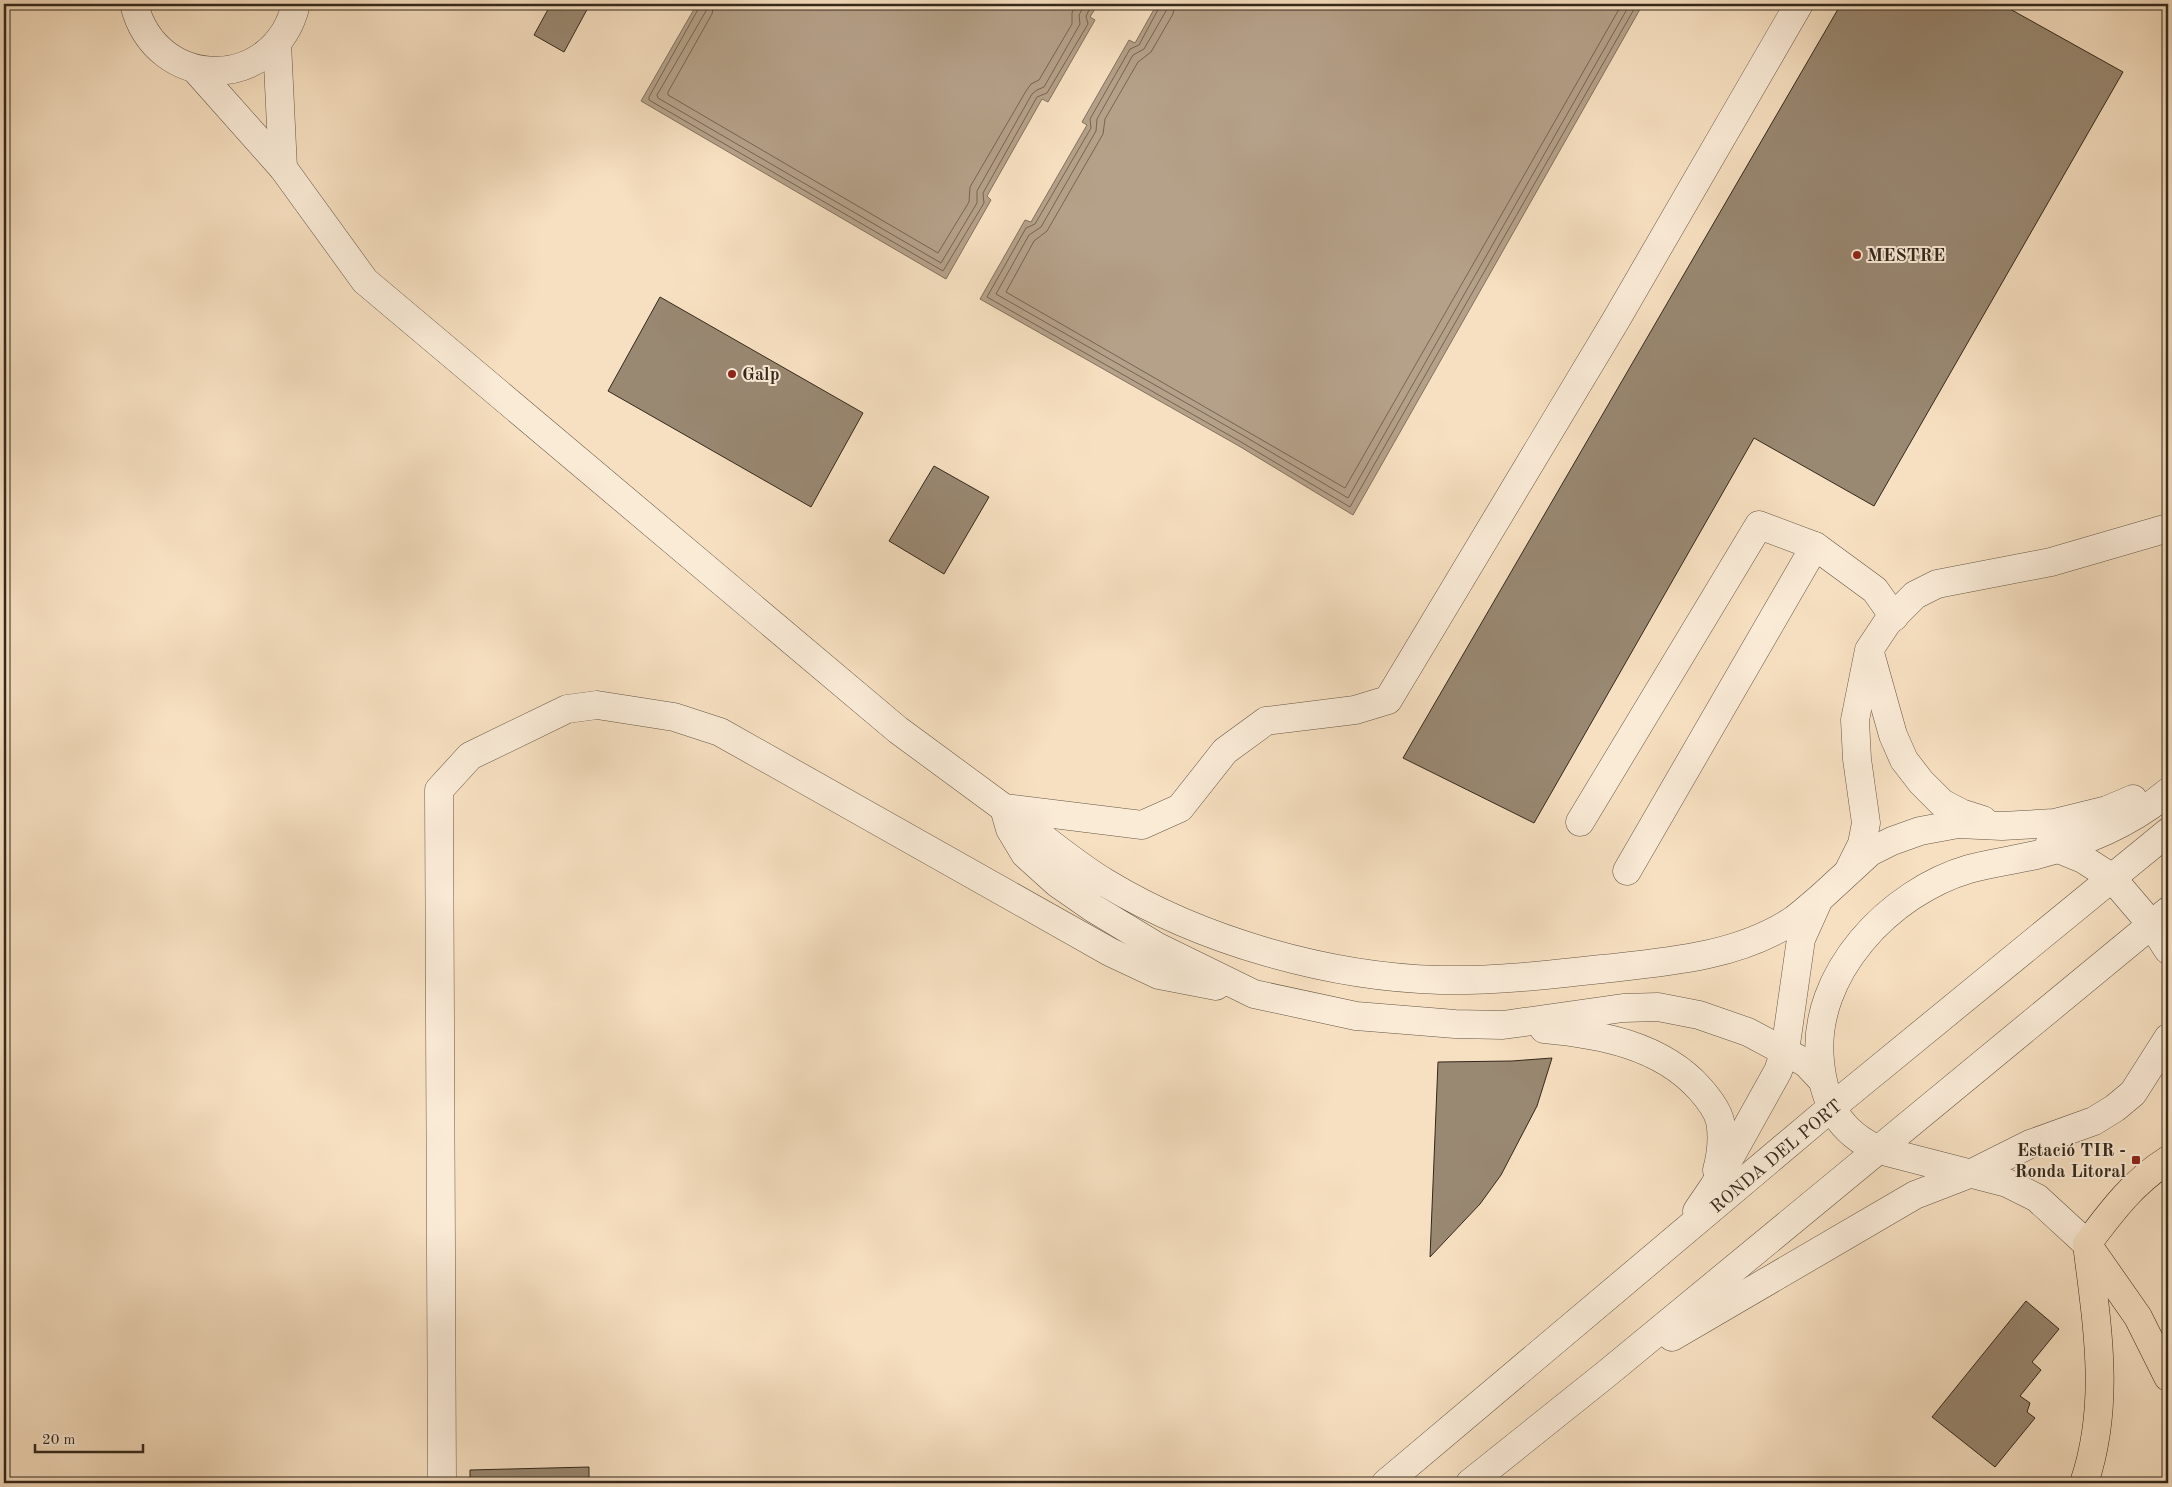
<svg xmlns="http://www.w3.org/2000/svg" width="2172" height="1487" font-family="'Old Standard TT',serif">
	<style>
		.water { fill: #b5a189; stroke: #81715d }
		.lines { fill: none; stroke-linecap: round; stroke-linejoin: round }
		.shore { stroke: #746452; stroke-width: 1 }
		.building { fill: #998872; stroke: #34281c }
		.minor-casing { stroke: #655645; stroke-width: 29 }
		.major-casing { stroke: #34281c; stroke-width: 29 }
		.highway-casing { stroke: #34281c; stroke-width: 29 }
		.minor { stroke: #faebd7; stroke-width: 28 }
		.major { stroke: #f7e0c1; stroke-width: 28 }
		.highway { stroke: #f7e0c1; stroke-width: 28 }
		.poi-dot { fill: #8f2418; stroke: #faebd7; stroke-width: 2 }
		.labels { text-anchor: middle; stroke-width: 4; stroke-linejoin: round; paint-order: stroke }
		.poi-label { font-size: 18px; font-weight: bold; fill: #34281c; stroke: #faebd7; text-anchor: start }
		.street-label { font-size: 18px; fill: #34281c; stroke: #faebd7 }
	</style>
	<rect width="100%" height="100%" fill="#f7e0c1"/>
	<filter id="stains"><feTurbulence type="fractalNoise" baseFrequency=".004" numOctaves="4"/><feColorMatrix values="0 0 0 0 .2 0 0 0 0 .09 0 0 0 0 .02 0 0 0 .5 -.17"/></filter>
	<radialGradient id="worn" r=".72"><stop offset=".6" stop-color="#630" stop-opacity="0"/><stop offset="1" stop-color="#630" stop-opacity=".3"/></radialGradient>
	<g class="water">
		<polygon points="697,4 1098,4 1090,17 1095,20 1048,102 1042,99 987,196 991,200 946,279 641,101"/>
		<polygon points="1157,4 1643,4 1353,515 1239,446 980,299 1025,220 1031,222 1087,125 1082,122 1129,40 1135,43"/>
	</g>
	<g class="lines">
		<g class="shore">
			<polyline points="701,4 649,97 649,100 943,271 984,203 983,193 1037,97 1047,93 1088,24 1086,16 1092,4"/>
			<polyline points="707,4 706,11 657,95 658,98 941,263 977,203 977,191 1032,94 1037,90 1044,87 1080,24 1079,15 1085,4"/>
			<polyline points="714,4 712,14 668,92 668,95 938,253 969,202 970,187 1026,91 1031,84 1039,80 1072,24 1072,13 1076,4"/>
			<polyline points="1161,4 1139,45 1130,49 1090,119 1091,128 1035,224 1026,228 987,297 1241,442 1350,507 1637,4"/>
			<polyline points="1167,4 1166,11 1144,49 1133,55 1097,119 1096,131 1041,227 1029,235 996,294 1244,436 1348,498 1630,4"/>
			<polyline points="1175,4 1173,14 1151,52 1138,62 1105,119 1103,134 1047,231 1034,241 1006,292 1345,488 1622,4"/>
		</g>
	</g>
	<g class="building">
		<polygon points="551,4 590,4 564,52 534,35"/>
		<polygon points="1841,4 2001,4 2123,72 1874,506 1754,438 1534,823 1403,758"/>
		<polygon points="660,297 863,413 811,507 608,391"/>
		<polygon points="934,466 989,497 944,574 889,541"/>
		<polygon points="1552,1058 1537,1106 1501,1175 1480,1204 1430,1257 1438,1062 1512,1061"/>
		<polygon points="2026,1301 2059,1329 2032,1362 2041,1370 2020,1396 2030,1403 2027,1412 2035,1418 1995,1467 1932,1417"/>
		<polygon points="589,1467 589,1483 470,1483 470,1470"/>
	</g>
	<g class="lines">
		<defs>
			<g id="minor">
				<path d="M134,4c22,89 141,89 162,0"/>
				<polyline points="277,43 283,168"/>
				<polyline points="195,69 283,168 365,281 898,730 1004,808 1142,825 1180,808 1225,751 1266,721 1355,710 1388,700 1616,320 1799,4"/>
				<polyline points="1870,653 1893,735 1904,760 1921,782 1942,803 1961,813 1983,820"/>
				<polyline points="1580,822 1759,525 1815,546"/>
				<polyline points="2049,845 2083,859 2111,877 2152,925 2168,950"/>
				<polyline points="1850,868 1862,844 1866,823 1857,759 1855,720 1869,650 1887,623 1915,595 1937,584 2051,562 2168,528"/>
				<polyline points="1627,871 1815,546 1875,590 1894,617"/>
				<path d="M1819,899c-9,7 -18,16 -27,22 -56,36 -125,41 -190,48 -54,6 -107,12 -162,11 -112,-3 -238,-39 -334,-97 -35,-21 -69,-51 -102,-75l6,21 15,25 32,29 36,25 63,38 98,48 102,22 99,8 48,1 120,-17 35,-1 41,8 49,17 58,31 16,17"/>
				<path d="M1544,1029c55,5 117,16 156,60 8,9 17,20 20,32 3,16 1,34 -3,49"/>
				<polyline points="1697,1211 1714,1186 1778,1071 1785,1051 1801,939 1819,899 1870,852 1892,841 1920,831 1958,824 2002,826 2054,823 2107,810 2133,799"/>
				<path d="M2087,1244l-50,-46 -30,-15 -128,-33c-40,-18 -55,-47 -59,-89 -9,-87 70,-169 149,-192 22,-6 45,-9 67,-14 48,-12 94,-31 132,-63"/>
				<polyline points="1672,1337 1915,1195 1972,1173 2030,1144 2094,1121 2115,1108 2133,1093 2168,1038"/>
				<polyline points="442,1483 439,790 470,756 567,709 597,705 674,717 720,732 1110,952 1159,975 1216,986"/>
				<polyline points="1386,1483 1832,1107 2168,832"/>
				<polyline points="1470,1483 1605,1375 2168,911"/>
			</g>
			<path id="major" d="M2168,1160c-34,21 -57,52 -81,84l51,73 30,60"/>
			<path id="highway" d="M2084,1483c27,-79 13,-158 3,-239"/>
		</defs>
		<use href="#minor" class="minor-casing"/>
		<use href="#major" class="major-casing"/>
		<use href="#highway" class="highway-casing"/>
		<use href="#minor" class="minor"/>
		<use href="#major" class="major"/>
		<use href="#highway" class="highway"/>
	</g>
	<g class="poi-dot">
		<circle cx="1857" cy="255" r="5"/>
		<circle cx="732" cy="374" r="5"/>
		<rect x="2131" y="1155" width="10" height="10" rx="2.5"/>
	</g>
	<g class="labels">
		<g class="poi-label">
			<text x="1867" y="261">MESTRE</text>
			<text x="742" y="380">Galp</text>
			<text x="2126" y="1156" text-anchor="end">Estació TIR -<tspan x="2126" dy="21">Ronda Litoral</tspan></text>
		</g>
		<g class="street-label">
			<text transform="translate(1776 1156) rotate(-40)" y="6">RONDA DEL PORT</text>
		</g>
	</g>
	<rect width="2172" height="1487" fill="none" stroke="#f7e0c1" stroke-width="20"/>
	<rect x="5" y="5" width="2162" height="1477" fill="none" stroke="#34281c" stroke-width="2.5"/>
	<rect x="10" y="10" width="2152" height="1467" fill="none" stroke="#34281c"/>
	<path d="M35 1444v8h108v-8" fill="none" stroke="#34281c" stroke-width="2.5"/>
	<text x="42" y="1444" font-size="15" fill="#34281c" stroke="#faebd7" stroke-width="4" paint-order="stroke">20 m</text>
	<rect width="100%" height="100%" filter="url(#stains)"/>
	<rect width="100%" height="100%" fill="url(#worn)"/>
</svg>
